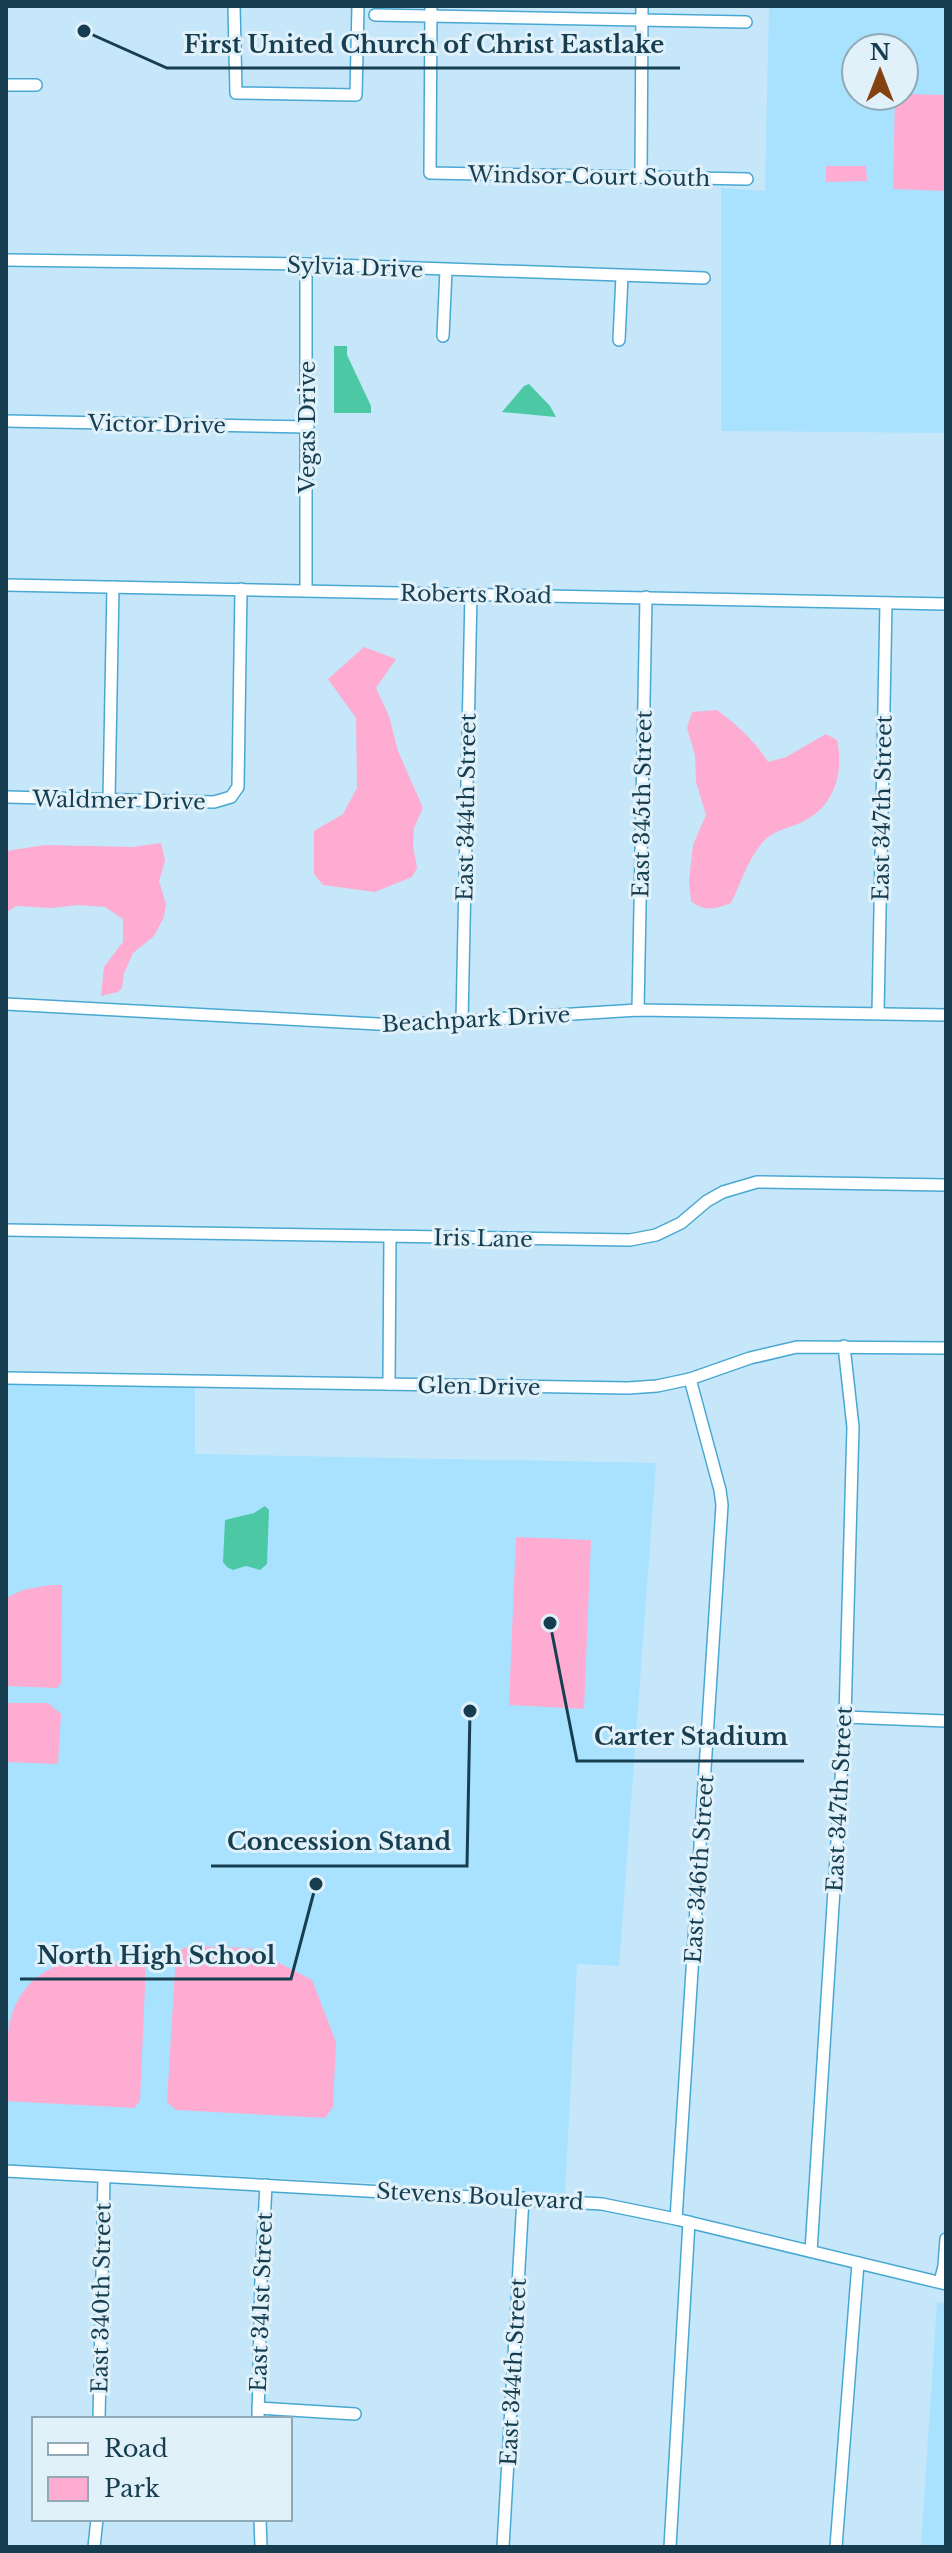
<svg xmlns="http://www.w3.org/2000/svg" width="952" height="2553" font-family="'Libre Baskerville',serif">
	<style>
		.built { fill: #a8e2ff; fill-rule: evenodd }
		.green { fill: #feacd1 }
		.water { fill: #4dc8a5 }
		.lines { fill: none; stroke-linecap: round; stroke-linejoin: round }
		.minor-casing { stroke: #49a8d2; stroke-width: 14 }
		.minor { stroke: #fff; stroke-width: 11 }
		.labels { text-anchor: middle; stroke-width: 6; stroke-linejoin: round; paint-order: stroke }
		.street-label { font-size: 22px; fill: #163e50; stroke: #e0f1fa }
		.leader { fill: none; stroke: #163e50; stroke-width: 3 }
		.callout-dot { fill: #163e50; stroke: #e0f1fa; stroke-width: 3 }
		.callout-label { font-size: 24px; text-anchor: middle; font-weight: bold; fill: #163e50; stroke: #e0f1fa; stroke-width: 6; stroke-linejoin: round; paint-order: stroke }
	</style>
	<rect width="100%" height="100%" fill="#c5e7f9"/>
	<g class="built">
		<path d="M769,6h177v427l-225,-2v-243l44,3zM856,48h48v48h-48z"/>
		<polygon points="6,1384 195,1387 195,1454 656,1463 619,1966 577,1964 565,2193 6,2164"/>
		<polygon points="937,2302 946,2304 946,2547 921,2547"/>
	</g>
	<g class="green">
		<polygon points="904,94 946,95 946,191 893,189 895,96 904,96"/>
		<polygon points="826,166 866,166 867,181 826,182"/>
		<polygon points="364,647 396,659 376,688 389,716 398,751 423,808 414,828 413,845 417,868 412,877 375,892 323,885 314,874 314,831 343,814 357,788 356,718 328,679"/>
		<path d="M717,710c20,15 38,31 51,52l18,-5 40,-23 11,6c7,32 -2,64 -31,80 -12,7 -29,9 -39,18 -17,15 -26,45 -36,65 -15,6 -27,9 -40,-2l-2,-20 4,-36 13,-30 -10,-33 -1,-27 -8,-27 5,-16z"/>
		<polygon points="161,843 165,861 159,881 166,904 164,917 154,936 133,953 124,973 122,988 118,992 101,996 104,967 123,942 123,919 105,907 78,905 51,908 16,906 6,913 6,851 45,845 133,847"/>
		<polygon points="516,1537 591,1540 584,1709 509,1705"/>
		<polygon points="50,1585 62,1585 61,1683 57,1688 6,1686 6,1598 23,1590"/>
		<polygon points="6,1703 48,1703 61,1714 58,1764 6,1762"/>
		<polygon points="188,1946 250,1948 312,1980 336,2042 333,2107 325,2118 176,2110 167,2102 176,1953"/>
		<path d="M65,1962l81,2 -6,137 -6,7 -128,-7c0,-63 -6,-114 59,-139z"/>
	</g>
	<g class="water">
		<polygon points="334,346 347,346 347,355 371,406 371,413 334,413"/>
		<polygon points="529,384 550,406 556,417 502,412 524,386"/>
		<polygon points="265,1506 269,1510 267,1564 260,1570 246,1566 233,1570 227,1567 223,1562 225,1520 254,1513"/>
	</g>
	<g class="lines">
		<defs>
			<g id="minor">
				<polyline points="234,6 236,93 356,95 358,6"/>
				<polyline points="431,6 430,173 747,179"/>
				<polyline points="375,15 746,22"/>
				<polyline points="6,85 36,85"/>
				<polyline points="641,177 642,6"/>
				<polyline points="6,260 306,264 704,278"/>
				<polyline points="443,336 446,270"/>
				<polyline points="619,340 622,276"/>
				<polyline points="6,421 308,427"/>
				<polyline points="6,585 946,604"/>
				<polyline points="306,590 306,264"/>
				<polyline points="6,797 214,802 231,797 238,787 241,589"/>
				<polyline points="109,799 113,587"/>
				<polyline points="6,1004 396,1025 638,1010 946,1015"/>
				<polyline points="638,1010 646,597"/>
				<polyline points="878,1013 886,603"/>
				<polyline points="462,1021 471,594"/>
				<polyline points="6,1230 630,1240 656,1235 681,1223 707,1201 723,1192 757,1182 946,1185"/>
				<polyline points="6,1378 628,1388 657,1386 690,1379 750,1358 797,1347 946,1348"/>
				<polyline points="389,1384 390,1236"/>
				<polyline points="845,1717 946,1721"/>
				<polyline points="6,2171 602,2204 676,2219 946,2284"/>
				<polyline points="676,2219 722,1505 720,1490 690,1379"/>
				<polyline points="811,2251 845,1717 853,1427 844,1346"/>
				<polyline points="940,2282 944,2266 946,2239"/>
				<polyline points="258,2408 355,2414"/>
				<polyline points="99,2419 104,2177"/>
				<polyline points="258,2419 261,2280 266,2185"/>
				<polyline points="260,2519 261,2547"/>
				<polyline points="94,2547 97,2519"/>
				<polyline points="503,2547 523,2198"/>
				<polyline points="670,2547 689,2222"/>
				<polyline points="836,2547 858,2263"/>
			</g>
		</defs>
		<use href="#minor" class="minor-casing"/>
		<use href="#minor" class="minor"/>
	</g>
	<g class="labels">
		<g class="street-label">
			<text transform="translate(589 176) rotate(1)" y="8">Windsor Court South</text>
			<text transform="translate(355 267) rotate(2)" y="8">Sylvia Drive</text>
			<text transform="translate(157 424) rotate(1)" y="8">Victor Drive</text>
			<text transform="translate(307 427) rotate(-90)" y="8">Vegas Drive</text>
			<text transform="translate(476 594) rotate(1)" y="8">Roberts Road</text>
			<text transform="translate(119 800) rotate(1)" y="8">Waldmer Drive</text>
			<text transform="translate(642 804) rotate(-89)" y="8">East 345th Street</text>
			<text transform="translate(466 807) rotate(-89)" y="8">East 344th Street</text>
			<text transform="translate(882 808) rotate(-89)" y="8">East 347th Street</text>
			<text transform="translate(476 1019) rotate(-3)" y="8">Beachpark Drive</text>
			<text transform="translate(483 1238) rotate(1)" y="8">Iris Lane</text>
			<text transform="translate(479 1386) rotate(1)" y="8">Glen Drive</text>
			<text transform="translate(839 1799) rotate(-87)" y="8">East 347th Street</text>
			<text transform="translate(699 1869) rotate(-86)" y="8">East 346th Street</text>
			<text transform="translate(480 2196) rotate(3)" y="8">Stevens Boulevard</text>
			<text transform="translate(101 2298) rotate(-89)" y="8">East 340th Street</text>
			<text transform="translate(261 2302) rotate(-88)" y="8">East 341st Street</text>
			<text transform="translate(513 2372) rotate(-87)" y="8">East 344th Street</text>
		</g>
	</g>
	<path class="leader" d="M84 31L167 68H680M550 1623L577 1761H804M470 1711L467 1866H211M316 1884L291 1979H20"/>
	<g class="callout-dot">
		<circle cx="84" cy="31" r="8"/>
		<circle cx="550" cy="1623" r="8"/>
		<circle cx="470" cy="1711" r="8"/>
		<circle cx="316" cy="1884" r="8"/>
	</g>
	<g class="callout-label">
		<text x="424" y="53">First United Church of Christ Eastlake</text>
		<text x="691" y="1745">Carter Stadium</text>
		<text x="339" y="1850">Concession Stand</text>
		<text x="156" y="1964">North High School</text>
	</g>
	<rect width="952" height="2553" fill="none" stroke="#163e50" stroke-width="16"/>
	<rect x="32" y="2417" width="260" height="104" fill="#e0f1fa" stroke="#8fa9b6" stroke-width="2"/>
	<rect x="48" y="2443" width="40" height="12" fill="#ffffff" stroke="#8fa9b6" stroke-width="2"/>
	<text x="104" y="2457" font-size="24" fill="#163e50">Road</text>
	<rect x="48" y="2477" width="40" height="24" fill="#feacd1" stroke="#8fa9b6" stroke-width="2"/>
	<text x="104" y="2497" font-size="24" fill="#163e50">Park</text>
	<g transform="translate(880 72)"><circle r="38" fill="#e0f1fa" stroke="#8fa9b6" stroke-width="2"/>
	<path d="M0-6L14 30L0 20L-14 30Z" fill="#844111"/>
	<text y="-12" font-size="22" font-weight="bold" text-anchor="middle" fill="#163e50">N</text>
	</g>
</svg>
